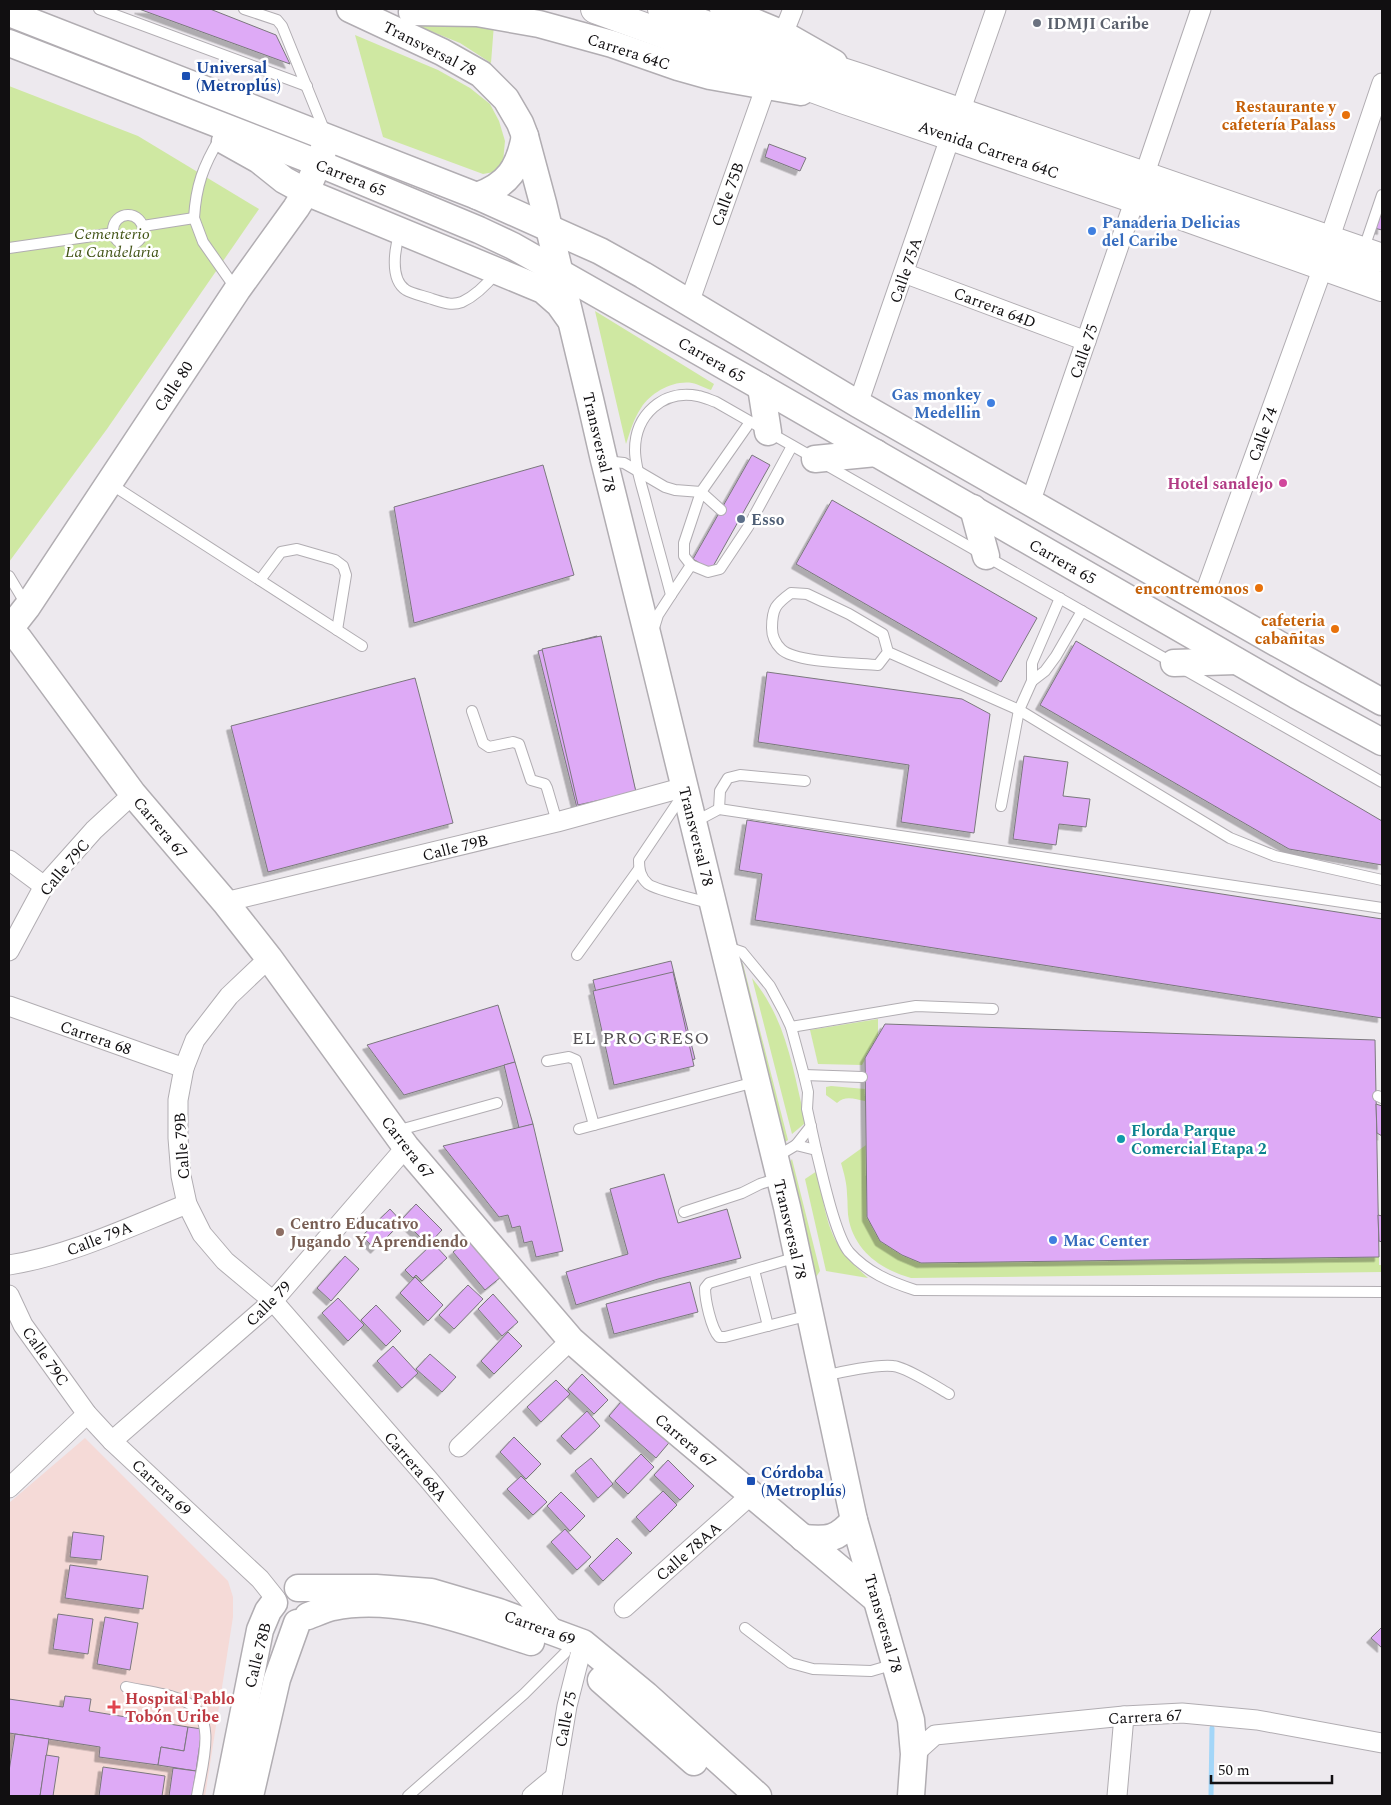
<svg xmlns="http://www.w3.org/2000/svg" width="1391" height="1805" font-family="Spectral,serif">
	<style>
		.medical { fill: #f5dad7 }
		.green { fill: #cfe8a2 }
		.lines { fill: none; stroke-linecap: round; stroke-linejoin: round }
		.stream { stroke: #a3d6f8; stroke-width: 5 }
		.building { fill: #deaaf6; stroke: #7b787d; filter: url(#shadow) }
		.lane-casing { stroke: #b1adb2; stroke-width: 12 }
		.street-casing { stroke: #b1adb2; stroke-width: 21 }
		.secondary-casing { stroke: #b1adb2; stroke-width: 29 }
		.primary-casing { stroke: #b1adb2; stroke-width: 30 }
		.lane { stroke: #fff; stroke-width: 10 }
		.street { stroke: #fff; stroke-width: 19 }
		.secondary { stroke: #fff; stroke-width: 26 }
		.primary { stroke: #fff; stroke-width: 28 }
		.worship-dot { fill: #6b7280; stroke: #fff; stroke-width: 2 }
		.transit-dot { fill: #1a4fb4; stroke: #fff; stroke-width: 2 }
		.food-dot { fill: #e8710a; stroke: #fff; stroke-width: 2 }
		.shop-dot { fill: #3f7fe0; stroke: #fff; stroke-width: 2 }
		.hotel-dot { fill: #d1479c; stroke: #fff; stroke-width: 2 }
		.service-dot { fill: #5c6f8a; stroke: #fff; stroke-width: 2 }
		.culture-dot { fill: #0f9aa8; stroke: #fff; stroke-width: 2 }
		.education-dot { fill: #8d6e63; stroke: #fff; stroke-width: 2 }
		.health-dot { fill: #e0444e; stroke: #fff; stroke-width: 2 }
		.labels { text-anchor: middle; stroke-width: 5; stroke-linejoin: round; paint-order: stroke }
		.worship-label { font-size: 16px; font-weight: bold; fill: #5b616d; stroke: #fff; text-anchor: start }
		.street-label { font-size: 16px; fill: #110f11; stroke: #fff }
		.transit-label { font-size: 16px; font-weight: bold; fill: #164399; stroke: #fff; text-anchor: start }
		.food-label { font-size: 16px; font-weight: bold; fill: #c56008; stroke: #fff; text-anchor: end }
		.shop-label { font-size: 16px; font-weight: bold; fill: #366cbe; stroke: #fff; text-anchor: start }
		.park-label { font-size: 16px; font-style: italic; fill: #435517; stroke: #fff }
		.hotel-label { font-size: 16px; font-weight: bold; fill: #b23c85; stroke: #fff; text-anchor: end }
		.service-label { font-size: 16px; font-weight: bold; fill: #4e5e75; stroke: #fff; text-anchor: start }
		.culture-label { font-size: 16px; font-weight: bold; fill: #0d838f; stroke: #fff; text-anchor: start }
		.education-label { font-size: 16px; font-weight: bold; fill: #785e54; stroke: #fff; text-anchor: start }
		.health-label { font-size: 16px; font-weight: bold; fill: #be3a42; stroke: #fff; text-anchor: start }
		.neighbourhood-label { font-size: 18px; letter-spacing: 1px; fill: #535054; stroke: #fff }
	</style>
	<defs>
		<filter id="shadow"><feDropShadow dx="-4.5" dy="4.5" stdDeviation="0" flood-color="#0004"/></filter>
	</defs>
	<rect width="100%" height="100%" fill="#ede9ee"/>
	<polygon class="medical" points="85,1438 228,1581 233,1597 233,1617 205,1796 9,1796 9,1503"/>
	<g class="green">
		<polygon points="413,24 494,24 491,63 460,43"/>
		<polygon points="355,35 438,70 470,88 490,104 499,121 505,141 503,162 494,172 483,174 383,137"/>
		<polygon points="9,86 138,136 259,209 107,429 9,562"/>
		<path d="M595,311l119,73 -3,6c-6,-2 -13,-6 -19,-7 -18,-3 -41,9 -51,25 -7,10 -11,24 -15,36z"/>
		<polygon points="735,956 743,964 788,1140 779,1147"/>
		<path d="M752,978c35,43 40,89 53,141l-1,5 -12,10z"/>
		<polygon points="878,1019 878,1035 862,1065 818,1064 810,1030"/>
		<path d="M831,1086l34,3v12c-10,-2 -20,-6 -28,2l-11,-8v-8z"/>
		<path d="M866,1145l1,72 13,24 22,14 19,8 458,-6v8h3v7l-471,6c-29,-8 -55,-26 -62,-57 -2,-9 -1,-18 -2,-27 0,-10 -3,-21 -6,-31z"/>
		<polygon points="792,1159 820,1271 812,1283 788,1165"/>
		<path d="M817,1171c6,24 8,54 22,75 8,12 18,22 29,32l-42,-7 -21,-92z"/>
	</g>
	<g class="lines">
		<polyline class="stream" points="1211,1796 1212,1728"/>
	</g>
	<g class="building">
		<polygon points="139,9 210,9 276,35 290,64"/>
		<polygon points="769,144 806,158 800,171 765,157"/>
		<polygon points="1382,205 1382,230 1374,228"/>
		<polygon points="752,455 770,465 711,570 693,559"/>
		<polygon points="543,465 574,575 414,623 394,507"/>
		<polygon points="832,500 1037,618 1001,682 796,564"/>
		<polygon points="597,636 637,797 578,812 538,651"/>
		<polygon points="601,636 636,792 578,805 542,649"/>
		<polygon points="1076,641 1382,821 1382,865 1289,849 1040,705"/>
		<polygon points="767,672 962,699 990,714 974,833 901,822 909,765 758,742"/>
		<polygon points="415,678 453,823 268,872 231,726"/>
		<polygon points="1024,756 1068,762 1063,796 1090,799 1086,827 1059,824 1056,845 1013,839"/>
		<polygon points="747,820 1382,919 1382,1018 755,920 762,874 739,870"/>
		<polygon points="671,961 695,1059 617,1078 593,980"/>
		<polygon points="673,972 694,1066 614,1085 593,991"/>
		<polygon points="498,1005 515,1062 404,1095 367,1045"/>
		<polygon points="885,1024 1375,1040 1379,1257 921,1263 902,1255 880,1241 867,1217 865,1058"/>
		<polygon points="515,1062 533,1124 519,1128 504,1065"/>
		<polygon points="1376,1104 1382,1106 1382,1136 1377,1133"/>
		<polygon points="533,1124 563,1251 536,1257 532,1241 524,1243 520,1226 512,1228 508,1215 499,1217 443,1146"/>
		<polygon points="664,1174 678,1223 727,1209 741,1258 658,1279 576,1305 566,1272 628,1254 610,1189"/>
		<polygon points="416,1204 442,1230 428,1245 402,1219"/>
		<polygon points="390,1209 402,1222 375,1249 362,1236"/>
		<polygon points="1378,1215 1382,1216 1382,1242 1379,1241"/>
		<polygon points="469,1239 501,1277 485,1290 453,1252"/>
		<polygon points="433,1243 447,1258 422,1281 416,1275 413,1278 405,1270"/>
		<polygon points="345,1256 359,1269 331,1301 317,1288"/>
		<polygon points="415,1277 443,1305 428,1321 400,1293"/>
		<polygon points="690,1282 698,1312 614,1334 606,1304"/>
		<polygon points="468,1285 483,1299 454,1329 439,1315"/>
		<polygon points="493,1294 518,1322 502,1336 478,1309"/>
		<polygon points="338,1298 364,1325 348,1341 322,1313"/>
		<polygon points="376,1305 401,1331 386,1346 361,1320"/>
		<polygon points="508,1332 522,1346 494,1374 481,1361"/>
		<polygon points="393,1346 418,1373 402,1388 377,1361"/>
		<polygon points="430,1354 456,1377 442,1392 416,1369"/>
		<polygon points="582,1374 608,1400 594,1414 568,1389"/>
		<polygon points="556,1380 570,1394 541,1422 527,1407"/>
		<polygon points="626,1396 673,1438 656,1458 609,1416"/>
		<polygon points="587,1411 600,1426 575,1450 561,1436"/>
		<polygon points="514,1437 541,1464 526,1479 500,1452"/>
		<polygon points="641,1454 654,1467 628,1494 615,1481"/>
		<polygon points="591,1458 613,1484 598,1498 575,1471"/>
		<polygon points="668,1460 694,1486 680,1500 654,1475"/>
		<polygon points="521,1476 547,1502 533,1515 507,1489"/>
		<polygon points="663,1491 677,1505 650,1532 636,1517"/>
		<polygon points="561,1492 585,1516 570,1531 547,1506"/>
		<polygon points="565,1529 591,1557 577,1570 551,1542"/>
		<polygon points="73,1532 104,1536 101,1560 70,1557"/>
		<polygon points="617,1538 632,1553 603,1581 589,1566"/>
		<polygon points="70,1565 148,1576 143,1609 65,1598"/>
		<polygon points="58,1614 93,1619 88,1654 53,1649"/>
		<polygon points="105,1617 138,1623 130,1670 97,1664"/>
		<polygon points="1382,1627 1382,1648 1371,1638"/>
		<polygon points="65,1696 91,1699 89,1711 188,1727 184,1751 161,1747 158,1765 99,1757 100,1747 9,1733 9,1699 63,1707"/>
		<polygon points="188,1727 202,1729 196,1771 158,1765 161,1747 184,1751"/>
		<polygon points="15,1734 49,1739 40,1796 9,1796 9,1771"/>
		<polygon points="46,1755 59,1757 53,1796 40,1796"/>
		<polygon points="103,1767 165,1776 162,1796 99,1796"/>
		<polygon points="173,1768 196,1771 192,1796 169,1796"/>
	</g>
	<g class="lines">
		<defs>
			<g id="lane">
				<polyline points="99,9 307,86"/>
				<polyline points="244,9 277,20 282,26 325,132"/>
				<circle cx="128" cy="230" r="15"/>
				<path d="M194,218c2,-32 9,-52 26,-80"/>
				<polyline points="143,226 194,218 203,242 236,289"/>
				<path d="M400,232c-5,15 -11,47 6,58 7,4 18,6 26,9 10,3 19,7 30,3 13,-6 26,-19 35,-30"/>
				<polyline points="9,248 114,233"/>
				<polyline points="1363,251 1382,195"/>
				<polyline points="605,461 624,463 665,487 675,490 701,492 750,422"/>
				<polyline points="109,483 362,646"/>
				<polyline points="691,565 684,556 684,543 701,492 721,510"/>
				<polyline points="9,576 27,606"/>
				<polyline points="260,580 281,552 297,549 335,560 343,566 346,575 337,630"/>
				<polyline points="671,595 691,565 708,572 720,569 748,527 792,446"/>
				<path d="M653,631l5,-16 13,-20c-8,-31 -17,-62 -25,-93 -4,-16 -11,-35 -11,-52 0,-35 28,-61 63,-54 6,1 12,4 18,6l457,261"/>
				<path d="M888,652l-10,13c-21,-2 -83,-2 -97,-16 -6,-6 -9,-14 -9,-21 0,-20 4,-24 19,-35l16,1 42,20 34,20 5,18 131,58 211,128 45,18 107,24"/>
				<polyline points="1185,670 1382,782"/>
				<polyline points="1032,681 1045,671 1056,656 1082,611"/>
				<polyline points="472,711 483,743 489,747 513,742 519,744 531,780 545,784 547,788 557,822"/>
				<path d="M682,796l-43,64c0,9 1,17 9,24 7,6 52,16 64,20"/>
				<polyline points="1001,806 1019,710 1032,681 1032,663 1060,598"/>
				<polyline points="719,809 720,791 728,778 740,775 805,781"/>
				<polyline points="694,820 704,817 719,809 1382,908"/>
				<polyline points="727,947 742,952 770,986 784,1012 791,1027 804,1075 808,1092 807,1109 816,1150"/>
				<polyline points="577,955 639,869"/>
				<polyline points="791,1027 916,1006 993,1009"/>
				<polyline points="547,1061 569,1057 576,1060 594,1125"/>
				<polyline points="804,1075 862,1077"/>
				<polyline points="1378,1096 1382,1098"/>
				<polyline points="579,1129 755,1082"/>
				<polyline points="396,1131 497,1103"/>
				<polyline points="796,1145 811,1126"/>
				<path d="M776,1157l20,-12 20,5c6,23 19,85 33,102 18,20 41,30 66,38l467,2"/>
				<polyline points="684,1212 742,1193 760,1184 779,1178"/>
				<path d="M797,1257l-88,26 -4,5c0,12 6,40 14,49h6l85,-22"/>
				<polyline points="754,1270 768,1326"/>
				<path d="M824,1376c16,-4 54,-12 69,-10 13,1 44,21 56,28"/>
				<polyline points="745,1628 791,1663 813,1669 871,1671 895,1664"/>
				<path d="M126,1687c19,4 42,6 60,15 33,15 15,66 11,94"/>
				<polyline points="408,1796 524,1694 565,1653"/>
			</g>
			<g id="street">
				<polyline points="783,34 793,9"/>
				<polyline points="960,112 996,9"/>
				<polyline points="1144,176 1201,9"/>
				<polyline points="1329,240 1382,83"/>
				<polyline points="904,273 1086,341"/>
				<polyline points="689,303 766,86"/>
				<polyline points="858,404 951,135"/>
				<polyline points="1030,503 1135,199"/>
				<polyline points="1202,601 1323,267"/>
				<polyline points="9,860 44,886"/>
				<polyline points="225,902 557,822 685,787"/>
				<polyline points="9,951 44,886 94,830 133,794"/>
				<polyline points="269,958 229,996 195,1040 184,1068 178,1100 178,1138 181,1176 187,1204 202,1234 225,1261 273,1301 428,1479 556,1632"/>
				<polyline points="9,1006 184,1068"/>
				<path d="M9,1265c62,-10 120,-38 178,-61"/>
				<polyline points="9,1295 23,1325 87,1414 112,1441 260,1579 276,1599"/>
				<polyline points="112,1441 273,1301 406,1147"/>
				<polyline points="459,1447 571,1340"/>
				<polyline points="9,1488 87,1414"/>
				<polyline points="624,1608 752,1494"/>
				<polyline points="914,1754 935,1735 1124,1716 1182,1713 1257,1720 1382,1743"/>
				<polyline points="532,1796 555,1777"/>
				<polyline points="552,1796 567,1706 583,1643"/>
				<polyline points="1117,1796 1124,1716"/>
			</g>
			<g id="secondary">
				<polyline points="350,9 442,52 481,74 506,99 520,123 525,136 543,203 590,399 604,460 649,641 787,1207 854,1520 911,1720 914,1754 911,1796"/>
				<polyline points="723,9 783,34 834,63"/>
				<polyline points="412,12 477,13 539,24 612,44 678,67 710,76 801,92"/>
				<polyline points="9,13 477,196 600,251 643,275 858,404 1280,645 1382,702"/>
				<polyline points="9,43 318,163 479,230 513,246 761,387 1296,695 1382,742"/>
				<polyline points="225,141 259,160 284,180 306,192 543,290 559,304 569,318"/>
				<path d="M477,196c31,-11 42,-28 48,-60"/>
				<polyline points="761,387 768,432"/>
				<polyline points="815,459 876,453"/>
				<polyline points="973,508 986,556"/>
				<polyline points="10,629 19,639 133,794 225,902 269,958 406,1147 571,1340 644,1404 877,1600"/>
				<polyline points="9,630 27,607 237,290 296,208 306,192 325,146"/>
				<polyline points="1174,663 1236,661"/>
				<path d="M803,1538c25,2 34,2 51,-18"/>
				<polyline points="298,1588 376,1588 431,1592 499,1612 583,1643 646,1695 758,1796"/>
				<path d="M308,1616c8,-3 17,-7 25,-9 66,-14 137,16 198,35"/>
				<polyline points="601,1680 694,1762"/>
				<polyline points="227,1796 260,1630 268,1611 274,1603"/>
				<polyline points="250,1796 277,1679 297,1623"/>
			</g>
			<g id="primary">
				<polyline points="595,9 845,100 1135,199 1382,287"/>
				<polyline points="662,9 780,52 861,78 1382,258"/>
			</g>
		</defs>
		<use href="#lane" class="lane-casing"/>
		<use href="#street" class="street-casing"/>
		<use href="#secondary" class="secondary-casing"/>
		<use href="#primary" class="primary-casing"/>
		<use href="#lane" class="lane"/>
		<use href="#street" class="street"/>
		<use href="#secondary" class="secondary"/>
		<use href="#primary" class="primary"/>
	</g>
	<circle class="worship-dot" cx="1037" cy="23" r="5"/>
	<g class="transit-dot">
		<rect x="181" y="71" width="10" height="10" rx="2.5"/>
		<rect x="746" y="1476" width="10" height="10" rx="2.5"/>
	</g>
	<g class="food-dot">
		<circle cx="1346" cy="115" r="5"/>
		<circle cx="1259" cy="588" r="5"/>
		<circle cx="1335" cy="629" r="5"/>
	</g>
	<g class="shop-dot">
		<circle cx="1092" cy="231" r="5"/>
		<circle cx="991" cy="403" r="5"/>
		<circle cx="1053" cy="1240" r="5"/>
	</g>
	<circle class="hotel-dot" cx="1283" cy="483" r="5"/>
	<circle class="service-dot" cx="741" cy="519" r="5"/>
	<circle class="culture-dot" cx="1121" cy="1139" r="5"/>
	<circle class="education-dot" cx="280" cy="1232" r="5"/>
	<path class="health-dot" d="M111.5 1699.5h5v5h5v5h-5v5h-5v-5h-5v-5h5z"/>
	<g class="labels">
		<g class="worship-label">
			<text x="1047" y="29">IDMJI Caribe</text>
		</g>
		<g class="street-label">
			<text transform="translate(430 48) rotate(27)" y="6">Transversal 78</text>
			<text transform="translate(629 51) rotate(18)" y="6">Carrera 64C</text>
			<text transform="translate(989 149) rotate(19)" y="6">Avenida Carrera 64C</text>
			<text transform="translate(351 177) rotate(22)" y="6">Carrera 65</text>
			<text transform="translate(727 194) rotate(-70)" y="6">Calle 75B</text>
			<text transform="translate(905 270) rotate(-71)" y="6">Calle 75A</text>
			<text transform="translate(995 307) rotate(21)" y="6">Carrera 64D</text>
			<text transform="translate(1083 351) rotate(-71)" y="6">Calle 75</text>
			<text transform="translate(712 359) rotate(30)" y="6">Carrera 65</text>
			<text transform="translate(173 386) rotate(-56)" y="6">Calle 80</text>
			<text transform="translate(1262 434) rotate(-70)" y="6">Calle 74</text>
			<text transform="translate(600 442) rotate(77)" y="6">Transversal 78</text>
			<text transform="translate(1063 561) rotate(30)" y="6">Carrera 65</text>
			<text transform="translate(161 827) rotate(50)" y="6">Carrera 67</text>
			<text transform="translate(697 836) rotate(76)" y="6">Transversal 78</text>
			<text transform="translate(455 847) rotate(-14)" y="6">Calle 79B</text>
			<text transform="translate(64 867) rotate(-50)" y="6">Calle 79C</text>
			<text transform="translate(96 1037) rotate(19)" y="6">Carrera 68</text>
			<text transform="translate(181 1146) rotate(-94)" y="6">Calle 79B</text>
			<text transform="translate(408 1147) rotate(52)" y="6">Carrera 67</text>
			<text transform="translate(791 1229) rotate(77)" y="6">Transversal 78</text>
			<text transform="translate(99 1238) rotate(-21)" y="6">Calle 79A</text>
			<text transform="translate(268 1303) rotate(-45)" y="6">Calle 79</text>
			<text transform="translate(46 1356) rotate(55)" y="6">Calle 79C</text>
			<text transform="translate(686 1440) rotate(40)" y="6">Carrera 67</text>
			<text transform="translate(416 1466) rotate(49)" y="6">Carrera 68A</text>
			<text transform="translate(162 1487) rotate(43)" y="6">Carrera 69</text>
			<text transform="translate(688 1551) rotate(-41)" y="6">Calle 78AA</text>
			<text transform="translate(884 1623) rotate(74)" y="6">Transversal 78</text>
			<text transform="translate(540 1627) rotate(20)" y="6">Carrera 69</text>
			<text transform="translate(257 1655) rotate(-76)" y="6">Calle 78B</text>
			<text transform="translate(1145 1716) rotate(-3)" y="6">Carrera 67</text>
			<text transform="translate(565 1719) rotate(-79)" y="6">Calle 75</text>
		</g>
		<g class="transit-label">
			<text x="196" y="73">Universal<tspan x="196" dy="18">(Metroplús)</tspan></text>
			<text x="761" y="1478">Córdoba<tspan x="761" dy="18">(Metroplús)</tspan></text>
		</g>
		<g class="food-label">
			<text x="1336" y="112">Restaurante y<tspan x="1336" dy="18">cafetería Palass</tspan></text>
			<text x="1249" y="594">encontremonos</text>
			<text x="1325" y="626">cafeteria<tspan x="1325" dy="18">cabañitas</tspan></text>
		</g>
		<g class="shop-label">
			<text x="1102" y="228">Panaderia Delicias<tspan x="1102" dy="18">del Caribe</tspan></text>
			<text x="981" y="400" text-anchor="end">Gas monkey<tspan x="981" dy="18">Medellin</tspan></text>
			<text x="1063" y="1246">Mac Center</text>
		</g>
		<g class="park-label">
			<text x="112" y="239">Cementerio<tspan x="112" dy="18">La Candelaria</tspan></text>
		</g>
		<g class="hotel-label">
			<text x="1273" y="489">Hotel sanalejo</text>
		</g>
		<g class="service-label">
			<text x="751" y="525">Esso</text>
		</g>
		<g class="culture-label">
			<text x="1131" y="1136">Florda Parque<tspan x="1131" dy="18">Comercial Etapa 2</tspan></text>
		</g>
		<g class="education-label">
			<text x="290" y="1229">Centro Educativo<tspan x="290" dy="18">Jugando Y Aprendiendo</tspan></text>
		</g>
		<g class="health-label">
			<text x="125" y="1704">Hospital Pablo<tspan x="125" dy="18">Tobón Uribe</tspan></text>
		</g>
		<g class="neighbourhood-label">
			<text x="641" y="1044">EL PROGRESO</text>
		</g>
	</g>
	<rect width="1391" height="1805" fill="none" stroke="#110f11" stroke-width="20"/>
	<path d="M1211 1775v8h121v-8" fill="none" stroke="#110f11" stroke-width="2.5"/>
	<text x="1218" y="1775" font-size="15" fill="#110f11" stroke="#ffffff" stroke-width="4" paint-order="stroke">50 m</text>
</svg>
